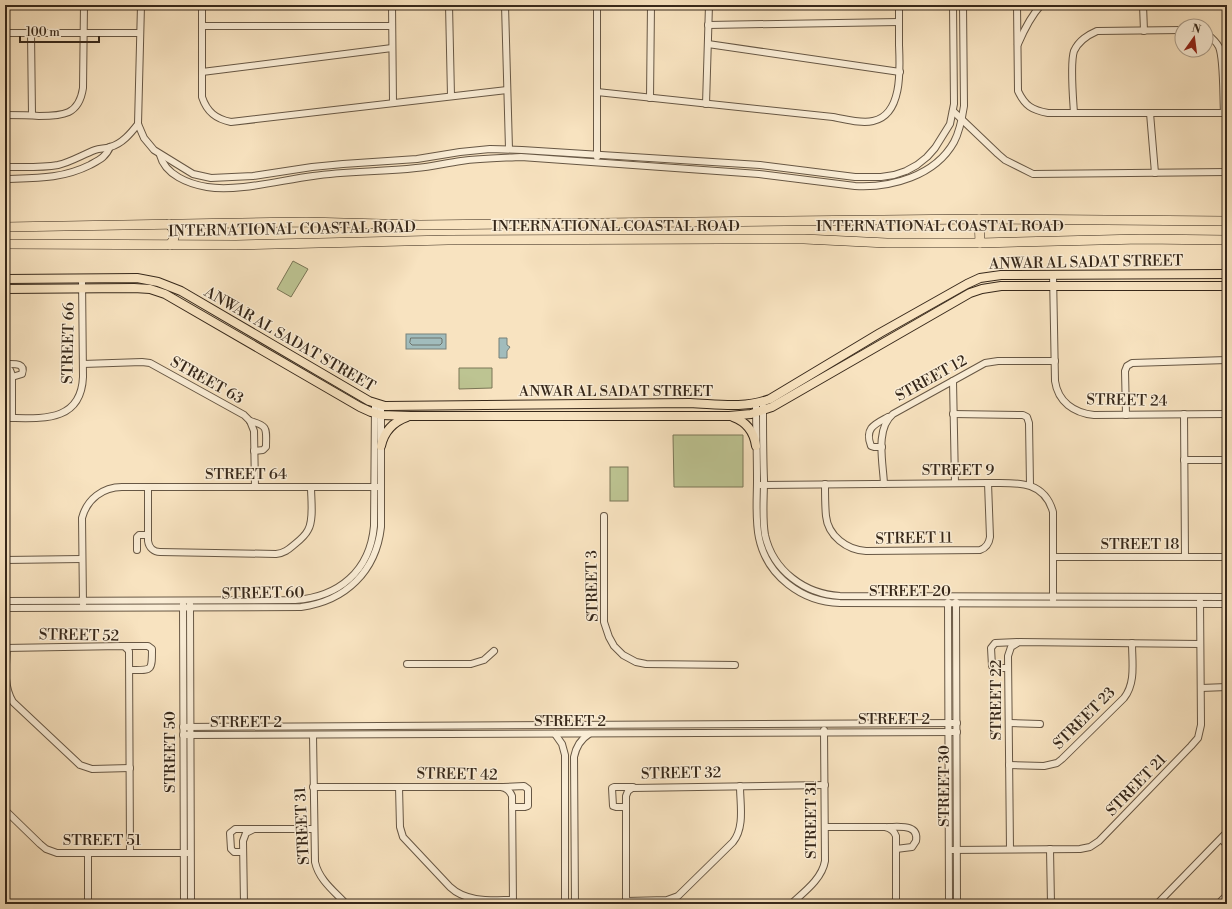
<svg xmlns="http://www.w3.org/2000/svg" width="1232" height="909" font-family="'Libre Bodoni',serif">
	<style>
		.pitch { fill: #bdc492; stroke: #7a7656 }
		.water { fill: #a1bcbc; stroke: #77817b }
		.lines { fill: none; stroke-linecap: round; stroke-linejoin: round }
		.shore { stroke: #6c726b; stroke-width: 1 }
		.minor-casing { stroke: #675744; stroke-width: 8 }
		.major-casing { stroke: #37281a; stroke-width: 10 }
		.highway-casing { stroke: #37281a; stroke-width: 10 }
		.minor { stroke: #faedd6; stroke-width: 6 }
		.major { stroke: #f8e3c0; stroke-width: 8 }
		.highway { stroke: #f8e3c0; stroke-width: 9 }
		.labels { text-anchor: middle; stroke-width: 3; stroke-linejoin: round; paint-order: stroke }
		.street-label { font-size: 15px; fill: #37281a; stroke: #faedd6 }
	</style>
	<rect width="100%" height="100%" fill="#f8e3c0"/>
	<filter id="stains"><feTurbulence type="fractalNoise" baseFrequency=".005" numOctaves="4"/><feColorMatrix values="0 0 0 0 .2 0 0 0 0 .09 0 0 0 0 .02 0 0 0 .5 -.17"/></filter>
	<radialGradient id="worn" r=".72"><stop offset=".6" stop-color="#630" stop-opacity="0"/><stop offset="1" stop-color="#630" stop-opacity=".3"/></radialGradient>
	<g class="pitch">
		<polygon points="293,261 308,269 291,297 277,289"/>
		<polygon points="459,368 492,368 492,388 459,389"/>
		<polygon points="673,435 743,435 743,487 674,487"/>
		<rect x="610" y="467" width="18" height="34"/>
	</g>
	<g class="water">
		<rect x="406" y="334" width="40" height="15"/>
		<polygon points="499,338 507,338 507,345 510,347 507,351 507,358 499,358"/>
	</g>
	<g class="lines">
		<polygon class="shore" points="411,338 441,338 442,339 442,343 440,345 412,345 410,343"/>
		<defs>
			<g id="minor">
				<polyline points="141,5 138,124 144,138 154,150 193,174 211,178 253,176 312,167 343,164 417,159 460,152 490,149 522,150 760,165 855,177 881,177 894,175 906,171 917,165 927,157 935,148 950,124 954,104 953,5"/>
				<path d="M202,5v92c5,15 14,22 29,25l276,-32"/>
				<polyline points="392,5 393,103"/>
				<polyline points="449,5 451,96"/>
				<polyline points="505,5 509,149"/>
				<path d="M1017,5l1,86c7,15 14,19 30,22h179"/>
				<polyline points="1143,5 1144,31"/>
				<polyline points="708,25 899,22"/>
				<polyline points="202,26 392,26"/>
				<polyline points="5,33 140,33"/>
				<polyline points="31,33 32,115"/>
				<path d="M1206,33c5,4 10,8 13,14 5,12 4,50 5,66"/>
				<polyline points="708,44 900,72"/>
				<path d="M1018,44c6,-14 13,-28 23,-39"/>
				<polyline points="202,72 392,48"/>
				<path d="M597,92l236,25c12,2 28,7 40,4 30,-6 27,-53 26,-76 0,-13 0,-27 0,-40"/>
				<polyline points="650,98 651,5"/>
				<polyline points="706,104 709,5"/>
				<polyline points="953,111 998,154 1005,160 1033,174 1227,172"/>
				<path d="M1074,113c-1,-15 -4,-50 0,-62 5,-11 14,-16 23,-20l85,-1"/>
				<polyline points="1150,113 1155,173"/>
				<path d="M5,115c11,0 23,0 34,1 24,0 40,-1 44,-28l1,-83"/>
				<path d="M160,155c5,20 29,29 47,32 31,5 74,-7 106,-11 34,-5 68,-4 103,-8 15,-1 30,-5 45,-7 20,-3 40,-3 60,-4l238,17 96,12c36,2 80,-10 99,-44 6,-11 8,-23 10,-36l-1,-101"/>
				<polyline points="597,157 597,5"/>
				<path d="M5,167c17,0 36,1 53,-2 13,-3 24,-10 37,-15 5,-2 10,-1 15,-3 12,-3 21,-14 28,-23"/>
				<path d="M5,179c31,-1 57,0 85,-14 9,-5 16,-8 20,-18"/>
				<path d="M1053,274l2,107c3,21 19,32 39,34l133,-1"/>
				<path d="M5,364c8,0 21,-2 17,10l-10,3"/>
				<polyline points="83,364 142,362 150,363 244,415 250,421 254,431 255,487"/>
				<polyline points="5,366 10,370 12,375 12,418"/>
				<polyline points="953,381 955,483"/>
				<path d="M756,403c0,26 1,51 1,77 0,19 -2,39 2,58 8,38 43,64 81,65l387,1"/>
				<path d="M763,406c0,25 0,49 1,74 0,18 -2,37 1,55 8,36 40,59 75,61l387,1"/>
				<polyline points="953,414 1023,415 1027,417 1029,423 1030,485"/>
				<polyline points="1184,414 1185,557"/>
				<polyline points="1126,415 1125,371 1127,366 1132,363 1227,360"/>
				<path d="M5,418c34,0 76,6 78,-41l-1,-98"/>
				<path d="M250,421c19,5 16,8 16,26l-3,3 -9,1"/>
				<path d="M882,447h-8l-3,-1c-7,-18 4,-22 17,-29"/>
				<polyline points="1184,460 1227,460"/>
				<path d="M825,484c0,11 0,22 1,32 2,20 21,34 40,35l114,-1c6,-2 9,-6 10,-13l-2,-54"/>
				<path d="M884,484c-1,-22 -9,-55 9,-70l92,-51 13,-2h57"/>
				<path d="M760,485l228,-2c27,0 56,-4 65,29v88"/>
				<path d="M148,487v54c1,7 6,11 12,11l116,2c9,-1 13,-5 19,-10 5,-4 10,-8 13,-14 6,-10 3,-31 3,-43"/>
				<polyline points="604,516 604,622 609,637 614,646 623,655 636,662 646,664 735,665"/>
				<polyline points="137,550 137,537 139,535 148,535"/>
				<polyline points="1053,557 1227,557"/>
				<polyline points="5,560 82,559"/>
				<path d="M5,601l290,-1c44,-3 75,-29 79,-74l1,-122"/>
				<polyline points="948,602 949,904"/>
				<polyline points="956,602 957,904"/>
				<path d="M83,604l-1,-86c5,-19 21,-31 40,-31h256"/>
				<polyline points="183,604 184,904"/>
				<polyline points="190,604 191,904"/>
				<path d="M5,608l296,-1c45,-6 75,-36 80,-80v-121"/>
				<path d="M123,646h25l4,3c0,23 0,21 -22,21"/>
				<polyline points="5,648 122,646 125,647 129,651 130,853"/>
				<path d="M7,648c-1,18 -4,38 6,54l67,63 12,4 38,-1"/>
				<polyline points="407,664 471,664 484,660 494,651"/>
				<polyline points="1008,668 996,668 992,666 991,648 995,643 1017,642"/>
				<polyline points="1201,688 1227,687"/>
				<polyline points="1009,723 1040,724"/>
				<polyline points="183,727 957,723"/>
				<polyline points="555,734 562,744 565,755 565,904"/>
				<polyline points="183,735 957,732"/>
				<path d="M313,735l2,127c4,18 19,29 31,42"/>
				<path d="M1009,765l35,1 13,-3 5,-4 62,-61c12,-15 8,-36 8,-55"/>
				<path d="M313,787h188c6,1 9,4 11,9l1,108"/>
				<path d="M399,787l1,40 3,10 47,50c17,16 42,13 63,13"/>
				<polyline points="503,787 524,786 528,789 528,806 525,807 512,807"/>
				<polyline points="626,807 616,807 613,806 612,788 614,787 633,787"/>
				<polyline points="5,810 40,844 46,849 57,853 188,853"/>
				<path d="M825,827h60c5,1 9,3 11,9v68"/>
				<path d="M888,827c12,0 31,-3 28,14l-4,6 -16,2"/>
				<polyline points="1221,839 1227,845"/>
				<polyline points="1010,849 1008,656 1011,647 1019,642 1200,644"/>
				<polyline points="1050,849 1051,904"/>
				<polyline points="949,850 1080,849 1090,847 1099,841 1191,746 1198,738 1201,725 1200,601"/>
				<polyline points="243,852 234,852 231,849 230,833 235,829 253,829"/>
				<polyline points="88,854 88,904"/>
				<path d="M626,901l41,-1 11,-4 55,-54c12,-15 7,-38 7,-56"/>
				<polyline points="244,904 243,841 246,833 254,829 314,829"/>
				<path d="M575,904l-1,-147c2,-10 7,-18 15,-23"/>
				<polyline points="626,904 626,796 628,791 632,788 825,785"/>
				<path d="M791,904c13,-12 31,-25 34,-43l-1,-131"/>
				<polyline points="1157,904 1227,832"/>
				<polyline points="1218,904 1227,895"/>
			</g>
			<g id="major">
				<path d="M5,279l132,-1 21,4 23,9 188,110 16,5 305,-3c27,1 53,6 80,-4l110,-66 87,-49 13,-6 21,-3 226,-1"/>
				<polyline points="5,289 134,288 150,289 165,294 360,407 371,412 381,415 411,416 729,416 751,414 772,407 970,293 982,289 1001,286 1227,286"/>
				<path d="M733,417c14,5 21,15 23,29"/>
				<path d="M381,446c3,-14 12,-24 26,-29"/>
			</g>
			<g id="highway">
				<polyline points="979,219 980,243"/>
				<path d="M169,224c7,6 7,14 1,21"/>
				<polyline points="5,227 306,222 420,225 979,219 1227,221"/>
				<polyline points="5,244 236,245 448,240 722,239 804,239 887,243 980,243 1141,239 1227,240"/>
			</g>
		</defs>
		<use href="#minor" class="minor-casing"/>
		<use href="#major" class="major-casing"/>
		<use href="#highway" class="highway-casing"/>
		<use href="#minor" class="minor"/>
		<use href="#major" class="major"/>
		<use href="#highway" class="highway"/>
	</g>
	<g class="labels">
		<g class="street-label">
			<text x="616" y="231">INTERNATIONAL COASTAL ROAD</text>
			<text x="940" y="231">INTERNATIONAL COASTAL ROAD</text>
			<text transform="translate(292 229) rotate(-1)" y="5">INTERNATIONAL COASTAL ROAD</text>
			<text transform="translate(1086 262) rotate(-1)" y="5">ANWAR AL SADAT STREET</text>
			<text transform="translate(290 339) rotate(30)" y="5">ANWAR AL SADAT STREET</text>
			<text transform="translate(68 343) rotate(-89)" y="5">STREET 66</text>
			<text transform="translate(931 378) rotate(-29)" y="5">STREET 12</text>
			<text transform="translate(207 380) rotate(29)" y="5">STREET 63</text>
			<text x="616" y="396">ANWAR AL SADAT STREET</text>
			<text transform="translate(1127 400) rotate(1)" y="5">STREET 24</text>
			<text x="958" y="475">STREET 9</text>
			<text x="246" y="479">STREET 64</text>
			<text transform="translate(914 538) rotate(-1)" y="5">STREET 11</text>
			<text x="1140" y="549">STREET 18</text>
			<text transform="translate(592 586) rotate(-91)" y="5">STREET 3</text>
			<text x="910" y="596">STREET 20</text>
			<text transform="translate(263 593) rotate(-1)" y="5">STREET 60</text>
			<text transform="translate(79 635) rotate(1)" y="5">STREET 52</text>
			<text transform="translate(996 700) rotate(-90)" y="5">STREET 22</text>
			<text transform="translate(1084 718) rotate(-45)" y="5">STREET 23</text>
			<text x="894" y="724">STREET 2</text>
			<text x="570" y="726">STREET 2</text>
			<text x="246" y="727">STREET 2</text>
			<text transform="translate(170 752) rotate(-90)" y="5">STREET 50</text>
			<text transform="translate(681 773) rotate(-1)" y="5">STREET 32</text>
			<text transform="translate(457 774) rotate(1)" y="5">STREET 42</text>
			<text transform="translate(1136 785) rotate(-46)" y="5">STREET 21</text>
			<text transform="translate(944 786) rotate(-90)" y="5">STREET 30</text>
			<text transform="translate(811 820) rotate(-90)" y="5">STREET 31</text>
			<text transform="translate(302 826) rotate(-93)" y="5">STREET 31</text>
			<text x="102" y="845">STREET 51</text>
		</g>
	</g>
	<rect width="1232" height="909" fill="none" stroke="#f8e3c0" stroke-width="20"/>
	<rect x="6" y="6" width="1220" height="897" fill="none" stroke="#37281a" stroke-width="2"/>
	<rect x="10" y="10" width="1212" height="889" fill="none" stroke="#37281a"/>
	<g transform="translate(1194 38) rotate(14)"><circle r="19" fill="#faedd6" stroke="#ac9e8b"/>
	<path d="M0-3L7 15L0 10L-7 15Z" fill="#8f2418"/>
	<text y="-6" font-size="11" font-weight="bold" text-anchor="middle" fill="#37281a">N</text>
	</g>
	<path d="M20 36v6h79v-6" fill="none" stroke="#37281a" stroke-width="2"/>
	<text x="26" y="36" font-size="12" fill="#37281a" stroke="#faedd6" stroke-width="3" paint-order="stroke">100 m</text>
	<rect width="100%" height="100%" filter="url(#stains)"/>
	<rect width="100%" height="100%" fill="url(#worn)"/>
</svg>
